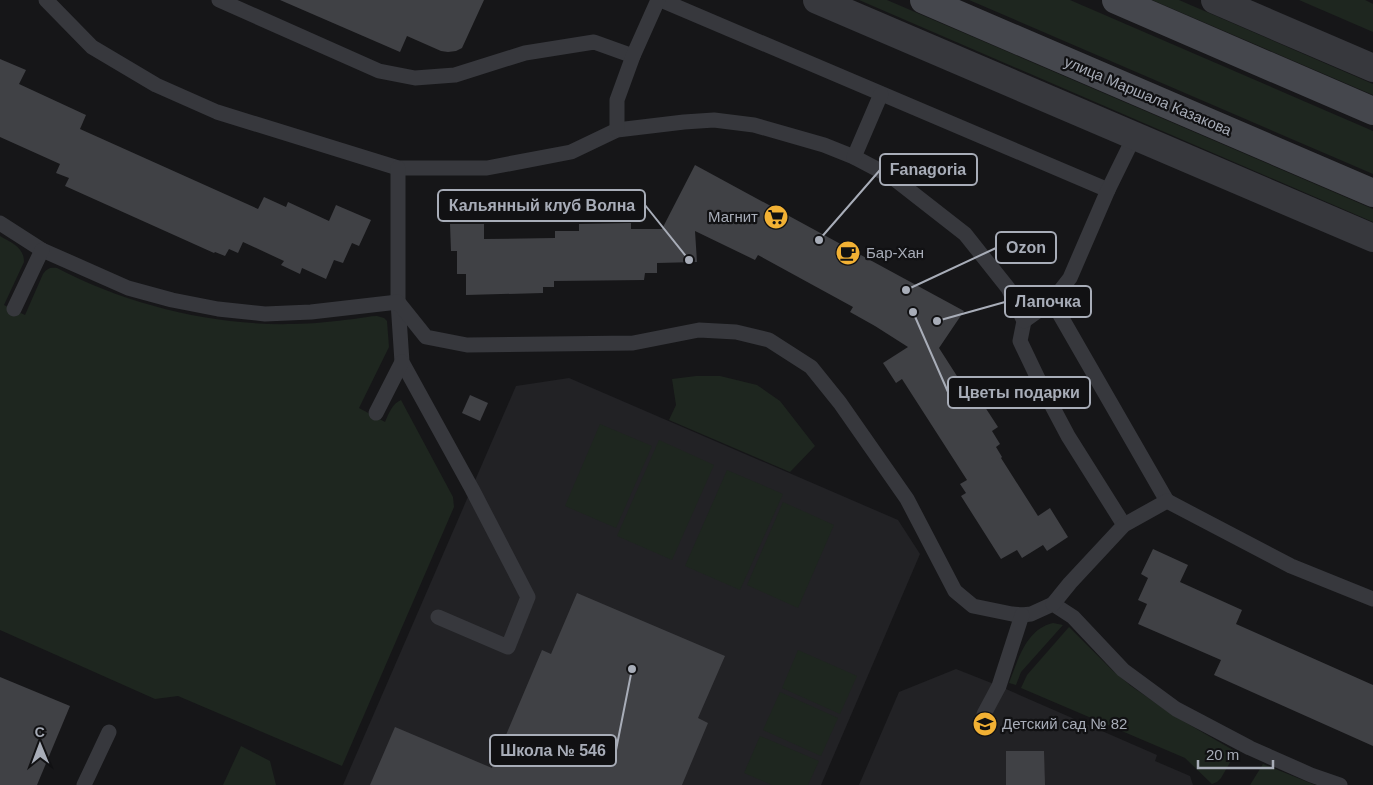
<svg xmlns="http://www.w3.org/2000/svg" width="1373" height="785" font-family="Helvetica,sans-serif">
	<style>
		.built { fill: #222225 }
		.green { fill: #1e261f }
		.building { fill: #404145 }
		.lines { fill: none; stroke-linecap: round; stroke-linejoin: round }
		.service { stroke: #37383d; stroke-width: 15 }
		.minor { stroke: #37383d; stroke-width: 28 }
		.secondary { stroke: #45474d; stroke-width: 28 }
		.labels { text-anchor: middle; stroke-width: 4.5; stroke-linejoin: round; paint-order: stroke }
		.street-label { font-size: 15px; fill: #a8adb8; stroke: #111113 }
		.poi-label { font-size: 15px; fill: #a8adb8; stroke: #111113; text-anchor: start }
		.leader { fill: none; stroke: #a8adb8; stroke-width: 2 }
		.callout-dot { fill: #a8adb8; stroke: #111113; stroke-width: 2 }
		.callout { fill: #111113; stroke: #a8adb8; stroke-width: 2 }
		.callout-label { font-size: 16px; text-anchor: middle; font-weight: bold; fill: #a8adb8 }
	</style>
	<rect width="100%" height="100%" fill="#161618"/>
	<g class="built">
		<polygon points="569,378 898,520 920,554 821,785 343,785 516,386"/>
		<polygon points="956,669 999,686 1157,755 1155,761 1190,776 1193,785 859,785 899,692"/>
	</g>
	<g class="green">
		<polygon points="859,0 887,0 1373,209 1373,222"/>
		<polygon points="969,0 1070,0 1373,131 1373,174"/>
		<polygon points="1152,0 1179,0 1373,84 1373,95"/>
		<polygon points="1299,0 1365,0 1373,4 1373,32"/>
		<path d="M0,236c12,7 24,11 24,26l-20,43 21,10 18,-41c4,-6 8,-7 14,-6 71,37 156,58 236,56 21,0 41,-3 61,-5 8,-1 16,-3 23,-3l7,2 3,3 2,26 -30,61 26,14c4,-9 7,-18 16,-22l52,97 1,10 -112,259 -164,-70 -23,3 -155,-69z"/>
		<polygon points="696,376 720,376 757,385 780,401 815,446 790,472 669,420 676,405 672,379"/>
		<polygon points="600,424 652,446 616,528 565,506"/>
		<polygon points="659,440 714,465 672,560 617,536"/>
		<polygon points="727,470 783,494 740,590 685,566"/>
		<polygon points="783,502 834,525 798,608 747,585"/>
		<path d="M1053,623l10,2 -42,47 -5,13 -7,-2c9,-23 17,-54 44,-60z"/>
		<polygon points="1069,627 1112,670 1131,686 1176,717 1233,750 1234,755 1232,759 1221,778 1217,782 1212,784 1185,758 1021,688 1027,675"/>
		<polygon points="798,650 857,676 840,714 782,688"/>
		<polygon points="780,692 838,718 821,756 763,730"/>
		<polygon points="760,736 819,761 808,785 772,785 744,773"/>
		<polygon points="241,746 270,761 276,785 223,785"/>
		<polygon points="1263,764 1315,785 1250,785"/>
	</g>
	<g class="building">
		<polygon points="280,0 484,0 462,48 456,51 448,52 441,51 407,36 400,52"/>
		<polygon points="0,59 26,70 19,84 86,115 80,129 258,209 264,197 286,207 288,202 329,221 336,205 371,220 359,246 352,243 343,263 334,260 326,279 302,268 300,274 281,265 284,261 243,242 238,253 229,249 225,256 215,252 214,253 65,186 69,178 56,173 60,164 0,137"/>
		<polygon points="695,165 964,311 939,348 964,387 970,384 998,427 992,431 1000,444 996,447 1002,457 1001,458 1038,516 1050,508 1068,537 1047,551 1043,545 1022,558 1017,550 1001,559 961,496 966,493 960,484 967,480 902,379 896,383 883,363 908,347 875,326 850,312 853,307 758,255 755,260 695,231 697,262 657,263 657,273 645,273 644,280 554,281 554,287 543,287 543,293 466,295 466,274 457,274 457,251 451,251 450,224 484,224 484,239 555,238 555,231 579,231 579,224 631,223 631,229 662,229"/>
		<polygon points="470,395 488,403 480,421 462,413"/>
		<polygon points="1153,549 1188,565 1180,582 1242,610 1236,624 1373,685 1373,746 1214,675 1221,660 1138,624 1147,604 1138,600 1148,578 1141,574"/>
		<polygon points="577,593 725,656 698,718 708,723 682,785 370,785 395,727 492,768 542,650 551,654"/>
		<polygon points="0,677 70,706 37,785 0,785"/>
		<polygon points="1006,751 1044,751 1045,785 1006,785"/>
	</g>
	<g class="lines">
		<g class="service">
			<polyline points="46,0 92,47 156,85 217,112 398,168 487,168 571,152 617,130 684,122 714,120 754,125 824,145 854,157 892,177 965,234 1008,288 1024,321 1020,341 1042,387 1068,436 1124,525"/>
			<polyline points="219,0 379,71 415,78 455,75 525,53 594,42 633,56"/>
			<polyline points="661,0 1108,190"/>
			<polyline points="617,130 617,100 633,56 658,0"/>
			<polyline points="854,157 881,94"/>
			<polyline points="398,168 398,302 402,362 472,489 528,597 508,647 438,617"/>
			<polyline points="0,223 42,250 128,288 172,300 218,309 265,314 311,312 398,302 426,337 467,345 633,343 699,330 736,332 769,340 811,367 840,403 907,499 955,591 973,606 1012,614 1022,615 1031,614 1053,604 1073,617 1123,670 1176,709 1250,748 1311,775 1340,785"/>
			<polyline points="1052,301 1167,501"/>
			<polyline points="14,309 42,250"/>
			<polyline points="1024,321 1052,301 1070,278 1108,190 1134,137"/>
			<polyline points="376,413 402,362"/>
			<polyline points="1053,604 1070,583 1124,525 1167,501 1291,566 1373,599"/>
			<polyline points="985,728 984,714 999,686 1022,615"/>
			<polyline points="84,785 109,732"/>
		</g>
		<g class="minor">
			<polyline points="817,0 1373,238"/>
			<polyline points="1215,0 1373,68"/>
		</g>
		<g class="secondary">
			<polyline points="924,0 1373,193"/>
			<polyline points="1116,0 1373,111"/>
		</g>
	</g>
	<defs>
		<symbol id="supermarket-disc" viewBox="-11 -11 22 22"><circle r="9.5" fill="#f2b134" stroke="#111113"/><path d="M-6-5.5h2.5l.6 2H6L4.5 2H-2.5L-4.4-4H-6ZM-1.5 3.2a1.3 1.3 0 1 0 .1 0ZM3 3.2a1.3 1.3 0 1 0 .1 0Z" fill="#111"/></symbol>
		<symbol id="cafe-disc" viewBox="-11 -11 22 22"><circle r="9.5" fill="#f2b134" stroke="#111113"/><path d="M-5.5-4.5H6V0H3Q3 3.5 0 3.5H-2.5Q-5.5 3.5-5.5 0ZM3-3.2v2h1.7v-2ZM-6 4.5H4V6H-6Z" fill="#111"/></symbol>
		<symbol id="school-disc" viewBox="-11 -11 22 22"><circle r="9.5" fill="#f2b134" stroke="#111113"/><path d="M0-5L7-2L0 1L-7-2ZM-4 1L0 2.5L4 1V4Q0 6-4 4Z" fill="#111"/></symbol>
	</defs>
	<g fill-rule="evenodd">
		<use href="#supermarket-disc" x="762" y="203" width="28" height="28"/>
		<use href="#cafe-disc" x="834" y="239" width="28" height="28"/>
		<use href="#school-disc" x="971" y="710" width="28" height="28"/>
	</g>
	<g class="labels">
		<g class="street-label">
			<text transform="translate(1148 96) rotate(23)" y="5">улица Маршала Казакова</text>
		</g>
		<g class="poi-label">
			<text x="758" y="222" text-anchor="end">Магнит</text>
			<text x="866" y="258">Бар-Хан</text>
			<text x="1002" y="729">Детский сад № 82</text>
		</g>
	</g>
	<path class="leader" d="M819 240L880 170M689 260L645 205M906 290L996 248M937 321L1005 302M913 312L948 392M632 669L616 750"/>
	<g class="callout-dot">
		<circle cx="819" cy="240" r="5"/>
		<circle cx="689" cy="260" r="5"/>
		<circle cx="906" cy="290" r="5"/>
		<circle cx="937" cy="321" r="5"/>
		<circle cx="913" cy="312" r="5"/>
		<circle cx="632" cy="669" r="5"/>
	</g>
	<g class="callout">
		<rect x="880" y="154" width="97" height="31" rx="5"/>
		<rect x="438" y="190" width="207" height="31" rx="5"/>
		<rect x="996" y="232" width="60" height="31" rx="5"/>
		<rect x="1005" y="286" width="86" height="31" rx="5"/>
		<rect x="948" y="377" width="142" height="31" rx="5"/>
		<rect x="490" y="735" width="126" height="31" rx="5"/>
	</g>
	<g class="callout-label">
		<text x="928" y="175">Fanagoria</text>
		<text x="542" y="211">Кальянный клуб Волна</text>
		<text x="1026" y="253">Ozon</text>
		<text x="1048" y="307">Лапочка</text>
		<text x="1019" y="398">Цветы подарки</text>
		<text x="553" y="756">Школа № 546</text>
	</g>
	<g transform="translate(40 745) rotate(359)" stroke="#111113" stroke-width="4" paint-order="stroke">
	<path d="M0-4L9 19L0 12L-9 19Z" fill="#a8adb8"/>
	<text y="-8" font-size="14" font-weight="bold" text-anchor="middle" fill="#a8adb8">С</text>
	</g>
	<path d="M1198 760v8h75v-8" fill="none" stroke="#a8adb8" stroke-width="2.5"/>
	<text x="1206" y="760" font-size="15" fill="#a8adb8" stroke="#111113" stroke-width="4" paint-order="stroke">20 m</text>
</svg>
